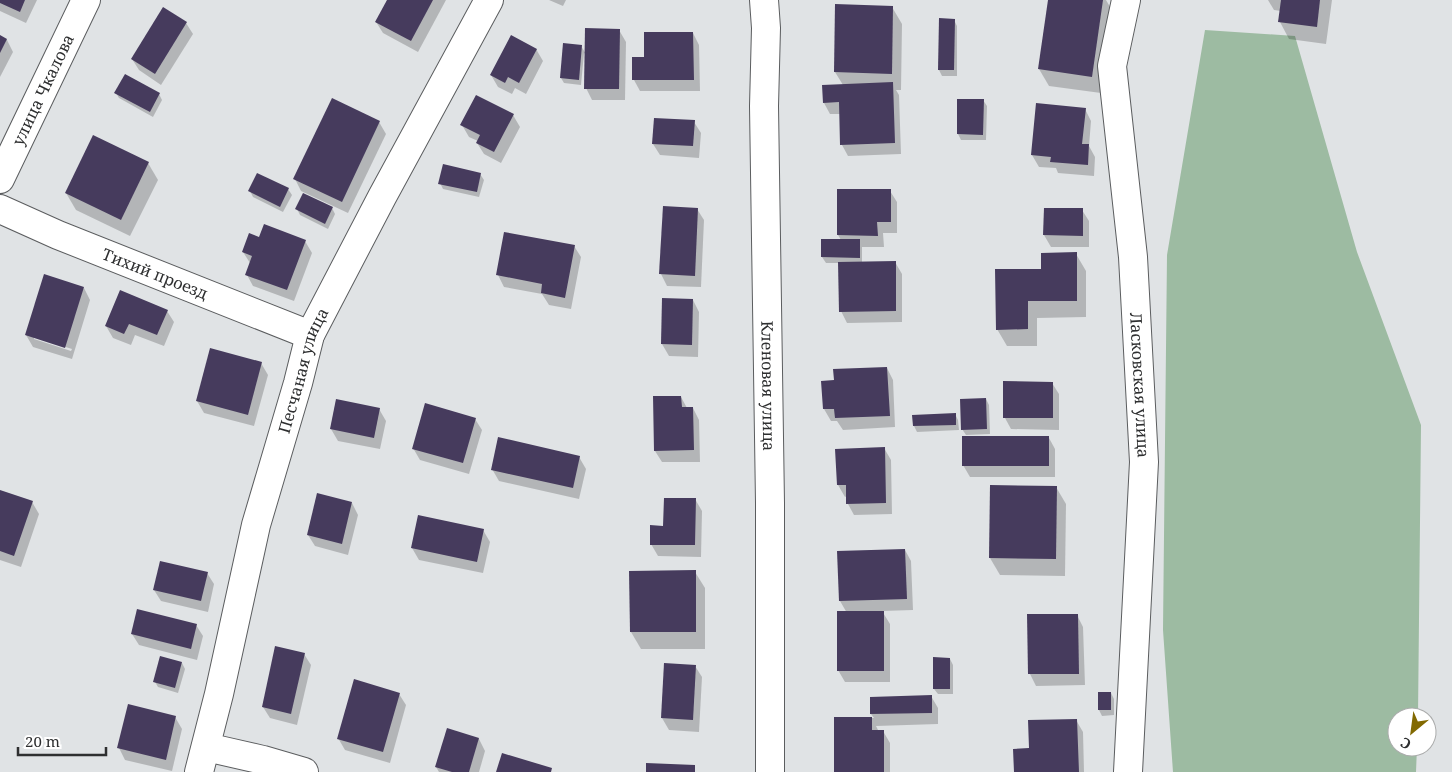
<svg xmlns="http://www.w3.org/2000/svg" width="1452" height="772" font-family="'Noto Serif',serif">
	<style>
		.green { fill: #9dbba2 }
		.shadow { fill: #0003; fill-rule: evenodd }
		.building { fill: #463b5d }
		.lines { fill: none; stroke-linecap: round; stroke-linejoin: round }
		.street-casing { stroke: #5b5d5f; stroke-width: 30 }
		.street { stroke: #fff; stroke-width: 28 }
		.labels { text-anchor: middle; stroke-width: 5; stroke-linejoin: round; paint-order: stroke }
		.street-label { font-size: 16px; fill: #2e2f30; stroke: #fff }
	</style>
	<rect width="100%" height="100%" fill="#e0e3e5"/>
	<polygon class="green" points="1205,30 1295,36 1357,252 1421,425 1418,717 1397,717 1397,747 1417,747 1416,772 1173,772 1163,630 1167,255"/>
	<g class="shadow">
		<polygon points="0,0 37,0 26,23 0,11"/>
		<polygon points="388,0 446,0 418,52 383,33 376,22"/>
		<polygon points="549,0 566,0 563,6"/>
		<polygon points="1049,0 1106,0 1113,12 1101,93 1049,86 1039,69"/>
		<polygon points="1268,0 1332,0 1326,44 1289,39 1280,22 1281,11 1274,10"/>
		<polygon points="892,7 902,24 901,90 896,90 899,95 901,154 848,156 842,145 840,114 830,114 824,103 843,85 835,72"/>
		<polygon points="954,20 957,26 957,76 942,76 939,70"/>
		<polygon points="186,23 193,34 161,85 139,70 132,59"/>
		<polygon points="619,30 626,42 625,100 592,100 586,88"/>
		<polygon points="693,33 699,45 700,91 640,91 634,80"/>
		<polygon points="0,37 7,40 13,52 0,77"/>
		<polygon points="581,46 586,54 584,53 581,85 564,83 561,78"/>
		<polygon points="536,49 543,61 526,94 515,88 512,94 498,87 491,75"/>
		<polygon points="116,93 159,94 162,100 153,117 119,98"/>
		<polygon points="958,100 983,100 987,106 986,140 961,140 958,134"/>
		<polygon points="1085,109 1091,121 1089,146 1095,157 1094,176 1058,173 1056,168 1039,167 1032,155"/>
		<polygon points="513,115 520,127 501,163 484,154 477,143 478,141 469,137 462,125"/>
		<polygon points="379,122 386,134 348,213 301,191 295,179"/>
		<polygon points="694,122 701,133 699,158 660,155 653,144"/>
		<polygon points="148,163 158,180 130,236 76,210 66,193"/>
		<polygon points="480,174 484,180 479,197 443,189 440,183"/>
		<polygon points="288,189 292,195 283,212 253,197 250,191"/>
		<polygon points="838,190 890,191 897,202 897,233 883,233 884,247 862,247 862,263 895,262 902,274 902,322 847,323 841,311 839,263 826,263 822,257 823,240 841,240 838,235"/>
		<polygon points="332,208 335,214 328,229 300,215 297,209"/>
		<polygon points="697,209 704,220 701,287 667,286 661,274"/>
		<polygon points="1082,210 1089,221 1089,247 1051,247 1044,235"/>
		<polygon points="260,238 305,241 312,253 294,301 253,286 247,275 250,263 243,252"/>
		<polygon points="574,246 581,257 571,309 549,305 542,294 504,287 498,275"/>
		<polygon points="1076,254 1086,271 1086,317 1037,318 1037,346 1007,346 997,329 1042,270"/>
		<path d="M84,288l6,12 -18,59 -39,-12 -7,-12zM34,337l38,12 -1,2 -37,-12z"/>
		<polygon points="693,300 699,312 698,357 669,356 662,344"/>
		<polygon points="167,311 174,322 164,346 135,335 131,345 113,338 106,326"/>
		<polygon points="261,363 268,375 254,426 204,413 197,401"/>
		<polygon points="887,368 893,380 895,427 843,430 837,421 831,421 824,409 823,382 835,381"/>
		<polygon points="1052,383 1059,394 1059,430 1011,429 1005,418"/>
		<polygon points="681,397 687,408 693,408 699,420 700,462 662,462 655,451"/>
		<polygon points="986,399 989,405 990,434 966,435 962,429"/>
		<polygon points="379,409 386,421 380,449 338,441 331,429"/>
		<polygon points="955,414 958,420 959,430 917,432 914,426"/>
		<polygon points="475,419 482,430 469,474 420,460 413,448"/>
		<polygon points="1049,438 1055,449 1055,477 970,477 963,465"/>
		<polygon points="884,448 891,460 892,514 854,515 848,504 847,496 845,497 838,485 837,450"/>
		<polygon points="579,457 586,469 579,499 499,481 492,469"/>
		<polygon points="1056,487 1066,504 1065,576 1000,575 990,558"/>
		<polygon points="0,491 32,502 39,514 21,567 0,560"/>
		<polygon points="695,499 702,511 701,557 658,556 651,544 665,527"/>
		<polygon points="352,503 358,515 348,555 315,546 308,535"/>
		<polygon points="483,530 490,542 483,573 419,560 412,548"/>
		<polygon points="905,550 911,561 913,610 882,611 890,624 890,682 845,682 838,670 847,613 840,601 838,552"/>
		<polygon points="630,572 695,572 705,588 705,649 641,649 631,632"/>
		<polygon points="207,573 214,584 208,612 161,601 154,590"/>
		<polygon points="1077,615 1083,627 1085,685 1036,686 1030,674"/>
		<polygon points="196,625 203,636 197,660 139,645 132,634"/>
		<polygon points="304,654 311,665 297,725 270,718 263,707"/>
		<polygon points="950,659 953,665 953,694 938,694 934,689"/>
		<polygon points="182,663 185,669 178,693 158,687 155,682"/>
		<polygon points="695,666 702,677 699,732 669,730 662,718"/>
		<polygon points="1111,693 1114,699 1114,715 1102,716 1099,710 1099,694"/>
		<polygon points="399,694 406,705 390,763 345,750 338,738"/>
		<polygon points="931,696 938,708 938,724 876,726 878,730 883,731 890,743 890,772 836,772 835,718 874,718 871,714"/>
		<polygon points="175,717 182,729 172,771 125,760 119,748"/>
		<polygon points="1076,720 1083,732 1084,772 1015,772 1030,749"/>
		<polygon points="447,730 479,739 485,751 479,772 439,772 436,767"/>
	</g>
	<g class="building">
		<polygon points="0,0 25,0 20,12 0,3"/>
		<polygon points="387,0 433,0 411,41 375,22"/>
		<polygon points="1048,0 1103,0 1092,77 1038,69"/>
		<polygon points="1281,0 1320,0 1317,27 1278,22"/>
		<polygon points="835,4 893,6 892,74 834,72"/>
		<polygon points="163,7 187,22 155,74 131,59"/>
		<polygon points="939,18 955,19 954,70 938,70"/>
		<polygon points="585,28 620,29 619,89 584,89"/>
		<polygon points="644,32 693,32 694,80 632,80 632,57 644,57"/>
		<polygon points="0,35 7,39 0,53"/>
		<polygon points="511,35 537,49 519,83 508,77 505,83 490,75"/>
		<polygon points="563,43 582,45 579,80 560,78"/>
		<polygon points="125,74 160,93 150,112 114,93"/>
		<polygon points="893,82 895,143 840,145 839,102 823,103 822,85"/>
		<polygon points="476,95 514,114 494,152 476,143 480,135 460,125"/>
		<polygon points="332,98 380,121 342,202 293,179"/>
		<polygon points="957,99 984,99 983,135 957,134"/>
		<polygon points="1036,103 1086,108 1082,144 1089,144 1088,165 1050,162 1051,157 1031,155"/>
		<polygon points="654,118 695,120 693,146 652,144"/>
		<polygon points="93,135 149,162 121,220 65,193"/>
		<polygon points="443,164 481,173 477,192 438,184"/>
		<polygon points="257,173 289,188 280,207 248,191"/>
		<polygon points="837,189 891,189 891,222 877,222 878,236 837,235"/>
		<polygon points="303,193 333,207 325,224 295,209"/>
		<polygon points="663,206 698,208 695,276 659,274"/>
		<polygon points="1044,208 1083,208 1083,236 1043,235"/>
		<polygon points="264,224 306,240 287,290 245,275 252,256 242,252 249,233 259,237"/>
		<polygon points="504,232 575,245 565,298 541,293 542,284 496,275"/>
		<polygon points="821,239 860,239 860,258 821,257"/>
		<polygon points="1077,252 1077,301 1028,301 1028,329 996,330 995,269 1041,269 1041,253"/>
		<polygon points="896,261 896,311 839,312 838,262"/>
		<polygon points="44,274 84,287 65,348 25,335"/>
		<polygon points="120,290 168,310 157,335 129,324 124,334 105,326"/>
		<polygon points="662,298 693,299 692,345 661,344"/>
		<polygon points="210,348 262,362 248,415 196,401"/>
		<polygon points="887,367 890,416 835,418 834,409 823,409 821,381 834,380 833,369"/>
		<polygon points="1003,381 1053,382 1053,418 1003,418"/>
		<polygon points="653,396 681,396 682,407 693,407 694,450 654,451"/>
		<polygon points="986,398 987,429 961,430 960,399"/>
		<polygon points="336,399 380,408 374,438 330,429"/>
		<polygon points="425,403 476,418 463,463 412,449"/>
		<polygon points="956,413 956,425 913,426 912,415"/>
		<rect x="962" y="436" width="87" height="30"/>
		<polygon points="498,437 580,456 573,488 491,470"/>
		<polygon points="885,447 886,503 846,504 846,485 837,485 835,449"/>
		<polygon points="990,485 1057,486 1056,559 989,558"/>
		<polygon points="0,490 33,501 14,556 0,551"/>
		<polygon points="317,493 352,502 342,544 307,535"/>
		<polygon points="664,498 696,498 695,545 650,545 650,525 663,526"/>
		<polygon points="418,515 484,529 477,562 411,548"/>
		<polygon points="905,549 907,599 839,601 837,551"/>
		<polygon points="160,561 208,572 201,601 153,590"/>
		<polygon points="696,570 696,632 630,632 629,571"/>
		<polygon points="137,609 197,624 191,649 131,634"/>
		<rect x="837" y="611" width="47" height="60"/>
		<polygon points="1027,614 1078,614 1079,674 1028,674"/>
		<polygon points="275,646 305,653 291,714 262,707"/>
		<polygon points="160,656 182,662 175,688 153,682"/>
		<polygon points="933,657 950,658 950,689 933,689"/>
		<polygon points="664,663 696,665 693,720 661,718"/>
		<polygon points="354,679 400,693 383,752 337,739"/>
		<rect x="1098" y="692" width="13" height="18"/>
		<polygon points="932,695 932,713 870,714 870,697"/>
		<polygon points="128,704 176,716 166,760 117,748"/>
		<polygon points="834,717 872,717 872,730 884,730 884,772 834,772"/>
		<polygon points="1077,719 1079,772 1014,772 1013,749 1029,748 1028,720"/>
		<polygon points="447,728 479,738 469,772 452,772 435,767"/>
		<polygon points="502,753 552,768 551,772 496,772"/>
		<polygon points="646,763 695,765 695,772 646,772"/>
	</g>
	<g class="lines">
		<defs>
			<g id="street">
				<path id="s1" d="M764,0l2,28 -2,78 6,397v269"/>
				<path id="s2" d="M1126,0l-14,66 21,191 11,205 -16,310"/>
				<path id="s3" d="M0,179l86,-179"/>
				<path id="s4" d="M0,209l58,26 252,100"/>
				<polyline points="206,747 263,760 304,772"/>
				<path id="s5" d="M199,772l20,-78 37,-169 42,-142 12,-48 72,-138 107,-197"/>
			</g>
		</defs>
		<use href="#street" class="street-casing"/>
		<use href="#street" class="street"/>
	</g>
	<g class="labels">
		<g class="street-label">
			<text dy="6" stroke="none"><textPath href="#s3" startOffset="99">улица Чкалова</textPath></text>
			<text dy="6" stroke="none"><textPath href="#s4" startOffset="168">Тихий проезд</textPath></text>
			<text dy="6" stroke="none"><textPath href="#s5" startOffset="415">Песчаная улица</textPath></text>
			<text dy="6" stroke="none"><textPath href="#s2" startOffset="388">Ласковская улица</textPath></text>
			<text dy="6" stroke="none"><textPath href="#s1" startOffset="386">Кленовая улица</textPath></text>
		</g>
	</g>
	<g transform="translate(1412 732) rotate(209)"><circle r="24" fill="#ffffff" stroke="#abacac"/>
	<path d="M0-4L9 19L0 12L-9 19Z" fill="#826901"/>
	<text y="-8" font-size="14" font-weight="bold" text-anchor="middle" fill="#2e2f30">С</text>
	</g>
	<path d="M18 747v8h88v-8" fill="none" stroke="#2e2f30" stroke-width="2.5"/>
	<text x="25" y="747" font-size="15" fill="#2e2f30" stroke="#ffffff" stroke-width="4" paint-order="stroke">20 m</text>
</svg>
